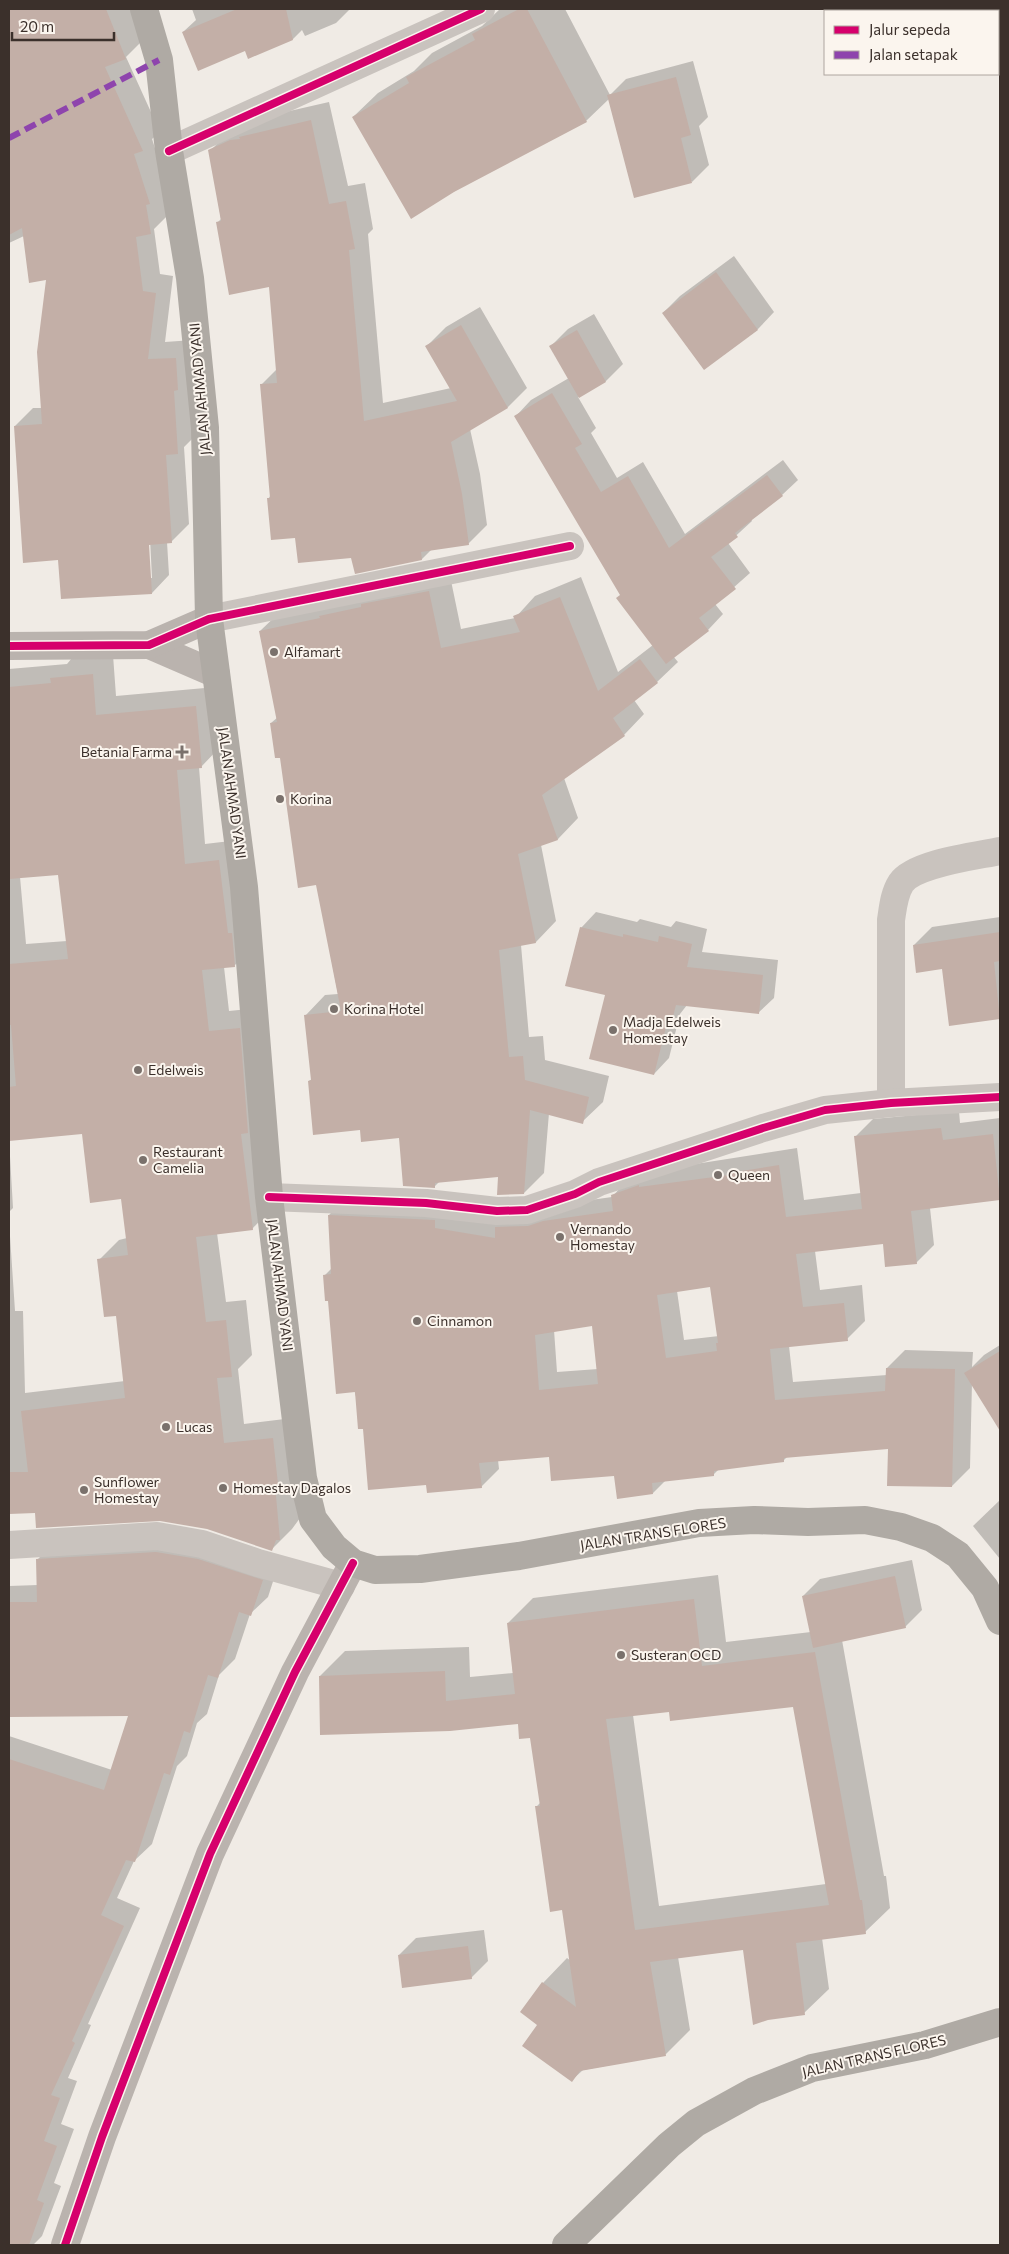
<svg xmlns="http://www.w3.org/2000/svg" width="1009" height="2254" font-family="Commissioner,sans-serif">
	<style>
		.shadow { fill: #0003; fill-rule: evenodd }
		.building { fill: #c3afa7; fill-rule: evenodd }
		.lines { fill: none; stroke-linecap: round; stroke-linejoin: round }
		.street { stroke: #c9c3be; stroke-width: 28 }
		.secondary { stroke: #bab3ae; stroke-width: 28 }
		.highway { stroke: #afaaa4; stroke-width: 28 }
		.quiet { stroke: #8e44ad; stroke-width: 6; stroke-dasharray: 12 6; stroke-linecap: butt }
		.cycleway-casing { stroke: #fbf5ee; stroke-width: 11 }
		.cycleway { stroke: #d6006c; stroke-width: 8 }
		.poi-dot { fill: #7a716c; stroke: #fbf5ee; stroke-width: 2 }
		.labels { text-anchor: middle; stroke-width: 4; stroke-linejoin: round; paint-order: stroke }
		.street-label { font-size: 14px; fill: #3b302b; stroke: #fbf5ee }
		.poi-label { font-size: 14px; fill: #3b302b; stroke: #fbf5ee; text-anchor: start }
	</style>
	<rect width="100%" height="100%" fill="#f0ebe5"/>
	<g class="shadow">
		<path d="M9,9h122l12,31 -17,17 34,75 -8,7 15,46 1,30 -14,14 6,45 13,2 -8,66 28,-2 2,96 -11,11 5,77 -18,18h-4l2,33 -17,18 -93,-34 -44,-133 18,-18h9l5,-129 -23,-43 -15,7zM147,538h3l2,40h-2z"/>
		<polygon points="192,9 350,9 336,23 305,36 302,30 293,39 246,50 183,32 196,20"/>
		<polygon points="500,9 565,9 610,95 626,79 693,61 708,117 699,126 709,165 692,182 610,98 586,121 353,117 378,93 414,71 432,53 482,26"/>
		<polygon points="329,102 348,186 365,183 373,229 368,234 383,403 451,388 427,346 446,327 480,307 527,388 508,407 470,429 480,474 487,525 468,544 432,549 422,559 356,572 352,557 297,537 268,499 271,495 261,385 277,369 270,286 217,223 221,219 210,151 229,132 259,118"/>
		<polygon points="734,256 774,312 758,329 704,369 663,313 680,296"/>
		<polygon points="594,314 623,364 606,381 578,397 596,428 591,433 617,478 643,462 685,534 783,460 798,480 782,495 751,519 752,521 728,543 750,573 715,604 723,614 708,630 673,656 678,662 657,682 634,700 644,714 624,735 564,778 578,818 558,839 541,845 556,921 536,942 521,945 529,1037 543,1036 545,1060 609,1076 603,1102 582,1122 549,1113 544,1173 524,1193 500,1175 440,1181 434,1187 400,1137 361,1129 309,1081 312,1079 305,1016 325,995 338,994 317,883 271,723 278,717 260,631 281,611 449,571 461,629 515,618 535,596 581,577 618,672 653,645 516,416 531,400 569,378 551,346 568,329"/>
		<path d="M113,655l3,41 100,-9 5,59 -20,21h-2l6,77 34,-4 15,106 -20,20 -10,1 5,44 30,-3 13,200 -20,21 -35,4 9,69 20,-2 6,55 -14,14 6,55 49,-6 7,100 -8,11 -20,20 -65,-21 -51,-9 -120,-7 -27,1v-292l6,90h8l2,82 100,-12 -8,-67 -18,-54 20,-20 8,-2 -5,-41 -39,-65 -74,7 4,69 -4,4v-543l58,-5 5,-6zM59,874l8,67 -41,3 -6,-67z"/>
		<polygon points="596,912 637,922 640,919 671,927 676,921 707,929 702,952 778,960 774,998 758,1013 687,1005 680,1014 669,1058 654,1074 607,994 581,928"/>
		<polygon points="1000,917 1000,1018 950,1025 943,968 914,945 932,927"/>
		<path d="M959,1111l1,12 40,-5v81l-70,9 4,37 -18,18 -32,-20 -69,8 5,39 42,-5 3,36 -18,18 -58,7 4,36 94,-7v-7l18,-18 68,2 -1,15 12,-12 16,-10v84l-28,-47 -2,86 -18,18 -62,-38 -102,8 -4,4 -65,9 -5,5 -48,6 -13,13 -38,-19 -65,-19 -52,5 1,9 -18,18 -53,-4 -64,-56 -40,-151 8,-8 -3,-53 18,-18 215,7 50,-7 18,-20 27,-7 140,-22 7,52 57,-7 -6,-56 18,-18zM711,1286l8,50 -35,4 -7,-49zM593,1325l5,44 -41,3 -3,-42z"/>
		<polygon points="1000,1500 1000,1559 973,1526"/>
		<polygon points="174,1535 279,1563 268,1597 250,1614 235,1659 219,1675 207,1714 197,1723 187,1756 177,1766 152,1844 134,1861 117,1898 140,1908 88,2024 91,2025 68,2078 77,2081 61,2124 74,2129 54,2183 61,2186 42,2236 33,2245 9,2245 9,2001 18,1992 32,1927 9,1917 9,1736 112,1770 130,1714 9,1716 9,1586 38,1585 37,1560 55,1542"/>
		<path d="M912,1560l10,50 -17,17 -63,13 42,236h2l4,32 -25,24 -43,6 7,51 -25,24 -60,-65 -66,9 12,73 -25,25 -82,15 -11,10 -33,-56 4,-41 24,-25 4,3 -8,-52 -27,-102 5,-5 -10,-65 -12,-14 -199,-47 25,-25 124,-4 1,30 43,-4 -5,-50 25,-25 185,-23 8,67 85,-10 -8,-36 17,-17zM794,1705l32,179 -167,22 -26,-191 37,-5z"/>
		<polygon points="484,1930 488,1961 471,1978 399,1955 416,1938"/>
	</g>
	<g class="building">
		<polygon points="9,9 106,9 126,59 105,67 143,151 134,154 150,204 146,205 151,234 136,237 143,291 156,293 148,359 176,358 178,390 174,391 178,454 166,455 172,543 149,545 152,594 61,599 58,560 23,563 14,426 42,424 37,352 46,280 29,283 22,228 9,235"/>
		<polygon points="237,9 286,9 293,40 248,59 245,51 198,71 182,32"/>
		<polygon points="519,9 527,9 587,122 454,192 411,219 352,117 409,83 406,77 475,40 472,34"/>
		<polygon points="676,77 691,135 681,138 692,183 634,198 607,95"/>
		<polygon points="311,120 329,204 346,201 355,249 349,250 364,421 457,401 425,346 461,325 508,408 451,442 462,494 469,545 421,552 422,560 355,574 351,558 298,563 295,538 271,540 267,498 270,498 260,384 277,383 269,287 229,295 216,222 221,221 208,150 230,140 240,139 239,137"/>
		<polygon points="716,272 758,330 704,370 662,313"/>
		<polygon points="577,330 606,382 579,398 549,346"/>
		<polygon points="552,393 582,444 575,448 601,492 628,476 669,548 767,475 783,496 735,533 738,537 711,557 736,589 699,618 709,631 666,664 616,598 620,595 514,416"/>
		<polygon points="429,591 441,648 520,632 513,616 560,597 598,691 640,659 658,683 613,718 625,736 542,795 558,840 518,854 536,943 499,950 509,1057 523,1056 525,1080 589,1097 583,1124 530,1110 524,1194 497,1195 498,1177 435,1183 435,1188 403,1186 399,1138 361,1142 360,1130 313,1135 308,1081 311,1080 304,1015 341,1011 316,885 298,888 280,758 275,758 270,723 277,722 259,631 320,618 319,616 361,607 361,604"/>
		<polygon points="93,674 96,715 196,706 202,768 177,770 185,864 219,860 228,933 232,933 235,967 202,970 209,1031 240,1028 248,1133 241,1134 253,1230 196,1237 206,1322 226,1320 232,1377 217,1378 224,1443 273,1438 278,1484 275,1485 280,1540 276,1540 272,1551 207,1529 160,1521 36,1528 35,1513 9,1514 9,1472 28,1472 21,1411 125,1398 116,1316 104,1317 97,1259 128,1255 121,1199 90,1203 82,1134 9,1141 9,1087 16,1086 11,1025 9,1025 9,964 68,959 58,875 9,879 9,687 51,683 50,678"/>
		<polygon points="580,927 623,937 623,934 658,942 659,936 692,944 687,967 763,975 759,1014 676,1005 671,1024 667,1023 654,1075 589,1059 605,995 565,986"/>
		<polygon points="1000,932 1000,961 994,962 1000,1019 949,1026 942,969 916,973 913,945"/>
		<path d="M941,1128l2,12 50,-6 7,66 -89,11 6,53 -32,3 -2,-23 -87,10 7,53 41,-4 4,38 -78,8 5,51 110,-9 1,-23 69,1 -3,118 -65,-1 1,-37 -104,9v4l-70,9v5l-62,7 1,11 -36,5 -3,-23 -63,5 -2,-24 -70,6 3,25 -55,5 -1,-8 -58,5 -5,-61h-5l-3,-37 -19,2 -8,-93h-3l-2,-26 8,-1 -3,-59 107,5v8l60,10v-11l33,-1 15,-5 70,-10 -2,-16 28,-10v2l90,-12v-2l50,-8 7,52 76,-8 -8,-73zM710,1287l8,56h-2l1,8 -51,7 -9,-63zM592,1326l6,58 -59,6 -4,-55z"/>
		<polygon points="1000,1351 1000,1431 964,1373"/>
		<polygon points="156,1552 198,1559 263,1580 251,1616 239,1612 218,1678 208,1675 190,1733 184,1731 170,1775 164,1773 135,1862 126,1860 101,1915 124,1926 72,2041 75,2043 51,2095 60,2098 44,2141 57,2146 37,2200 44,2203 29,2245 9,2245 9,1759 104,1790 128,1716 10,1717 9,1602 37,1602 36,1559"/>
		<polygon points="895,1576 906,1628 813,1648 802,1596"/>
		<path d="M694,1599l8,67 113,-14 45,248h2l4,34 -70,9 9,72 -37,5 -15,5 -10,-75 -93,12 16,94 -86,15 -8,11 -50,-36 15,-21 -17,-13 22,-30 34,25 -14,-97 -12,2 -15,-106h5l-10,-68 -11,1 -1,-15 -68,7 -130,4 -1,-59 126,-5 1,30 69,-7 -8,-71zM793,1707l36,198 -194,25 -29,-211 63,-7 1,9z"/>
		<polygon points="468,1946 472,1979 402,1988 398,1955"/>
	</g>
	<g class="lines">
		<g class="street">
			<polyline points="169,151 481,9"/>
			<polyline points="209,619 570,546"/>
			<path d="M891,1103v-183c2,-13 3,-26 10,-37 14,-20 76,-27 99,-32"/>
			<polyline points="269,1197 426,1203 497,1211 527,1210 575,1194 599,1182 763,1128 825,1110 891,1103 1000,1097"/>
			<polyline points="9,1545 157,1536 202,1544 258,1563 341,1586"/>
		</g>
		<g class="secondary">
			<polyline points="149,645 216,674"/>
			<polyline points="9,646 149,645 209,619"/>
			<polyline points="65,2245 102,2137 210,1854 295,1672 353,1563"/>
		</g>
		<g class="highway">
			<polyline points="144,9 159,60 169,151 190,278 205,428 209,619 244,887 269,1197 303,1478 313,1519 334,1547 353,1563 375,1570 420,1569 519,1556 699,1523 754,1520 808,1522 865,1520 901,1527 932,1538 958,1555 985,1588 1000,1621"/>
			<polyline points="566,2245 669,2145 696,2123 754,2091 812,2068 925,2045 1000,2022"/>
		</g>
		<polyline class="quiet" points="9,138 159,60"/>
		<defs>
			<g id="cycleway">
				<polyline points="169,151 481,9"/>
				<polyline points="9,646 149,645 209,619 570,546"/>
				<polyline points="269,1197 426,1203 497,1211 527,1210 575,1194 599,1182 763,1128 825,1110 891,1103 1000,1097"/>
				<polyline points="65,2245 102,2137 210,1854 295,1672 353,1563"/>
			</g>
		</defs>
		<use href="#cycleway" class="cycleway-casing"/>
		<use href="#cycleway" class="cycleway"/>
	</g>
	<g class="poi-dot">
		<circle cx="274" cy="652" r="5"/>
		<path d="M179.5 744.5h5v5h5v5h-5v5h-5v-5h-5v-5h5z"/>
		<circle cx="280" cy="799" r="5"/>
		<circle cx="334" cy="1009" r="5"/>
		<circle cx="613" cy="1030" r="5"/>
		<circle cx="138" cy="1070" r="5"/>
		<circle cx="143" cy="1160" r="5"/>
		<circle cx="718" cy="1175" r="5"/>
		<circle cx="560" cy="1237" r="5"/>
		<circle cx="417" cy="1321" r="5"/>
		<circle cx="166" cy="1427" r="5"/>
		<circle cx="223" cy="1488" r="5"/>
		<circle cx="84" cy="1490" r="5"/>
		<circle cx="621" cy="1655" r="5"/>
	</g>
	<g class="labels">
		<g class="street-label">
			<text transform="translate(200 389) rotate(-95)" y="5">JALAN AHMAD YANI</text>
			<text transform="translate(232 793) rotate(82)" y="5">JALAN AHMAD YANI</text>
			<text transform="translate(280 1285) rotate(83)" y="5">JALAN AHMAD YANI</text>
			<text transform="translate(653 1534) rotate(-9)" y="5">JALAN TRANS FLORES</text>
			<text transform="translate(874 2056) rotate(-13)" y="5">JALAN TRANS FLORES</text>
		</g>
		<g class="poi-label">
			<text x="284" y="657">Alfamart</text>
			<text x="172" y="757" text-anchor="end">Betania Farma</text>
			<text x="290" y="804">Korina</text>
			<text x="344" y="1014">Korina Hotel</text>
			<text x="623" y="1027">Madja Edelweis<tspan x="623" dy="16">Homestay</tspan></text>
			<text x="148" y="1075">Edelweis</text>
			<text x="153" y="1157">Restaurant<tspan x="153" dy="16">Camelia</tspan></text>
			<text x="728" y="1180">Queen</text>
			<text x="570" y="1234">Vernando<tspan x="570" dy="16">Homestay</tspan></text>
			<text x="427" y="1326">Cinnamon</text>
			<text x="176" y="1432">Lucas</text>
			<text x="94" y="1487">Sunflower<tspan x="94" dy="16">Homestay</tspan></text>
			<text x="233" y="1493">Homestay Dagalos</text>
			<text x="631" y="1660">Susteran OCD</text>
		</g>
	</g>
	<rect width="1009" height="2254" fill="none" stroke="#3b302b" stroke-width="20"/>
	<rect x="824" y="10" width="175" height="65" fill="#fbf5ee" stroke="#aea6a0"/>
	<rect x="834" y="26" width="25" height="8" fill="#d6006c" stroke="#aea6a0"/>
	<text x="869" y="35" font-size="15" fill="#3b302b">Jalur sepeda</text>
	<rect x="834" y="51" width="25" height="8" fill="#8e44ad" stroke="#aea6a0"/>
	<text x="869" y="60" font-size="15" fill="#3b302b">Jalan setapak</text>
	<path d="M12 32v8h102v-8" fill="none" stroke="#3b302b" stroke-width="2.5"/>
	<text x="20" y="32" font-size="15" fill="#3b302b" stroke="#fbf5ee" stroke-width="4" paint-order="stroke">20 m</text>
</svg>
